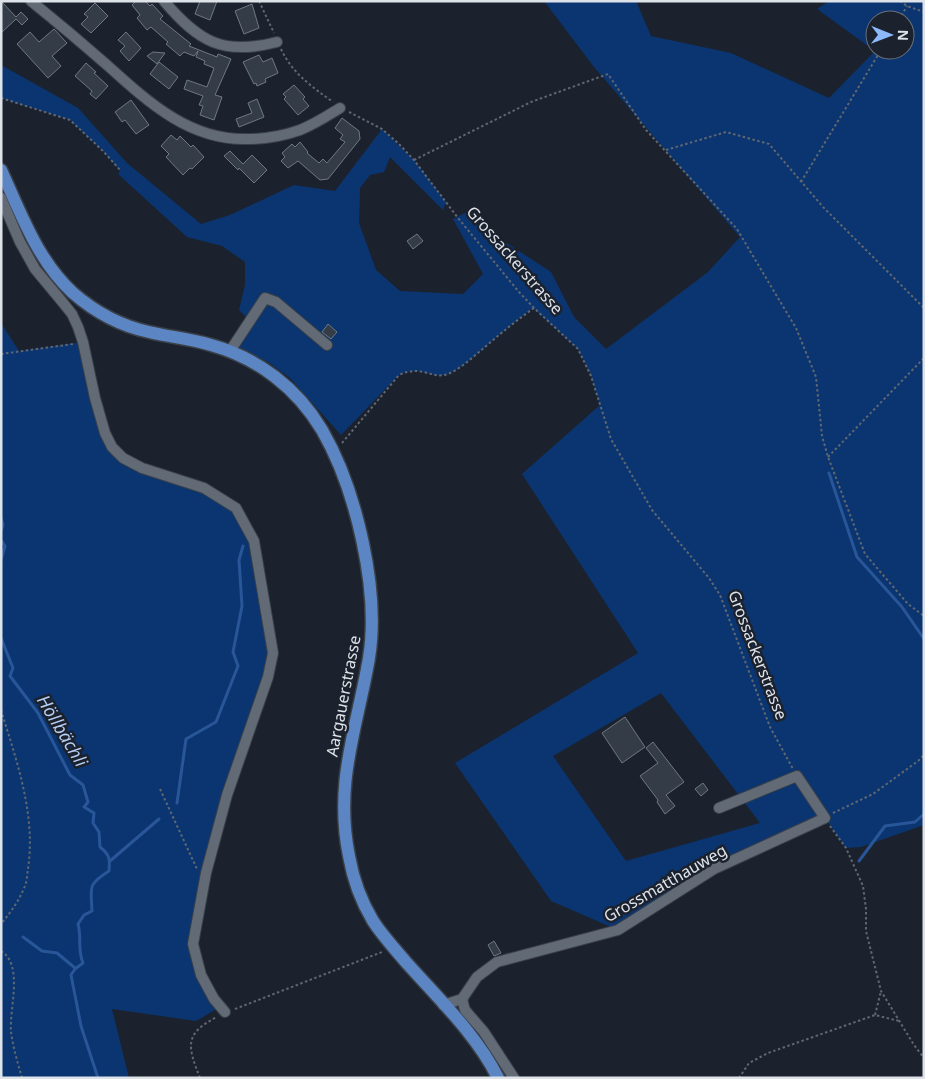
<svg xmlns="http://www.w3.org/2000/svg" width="925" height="1079" font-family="'Noto Sans',sans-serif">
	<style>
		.green { fill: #0a3570; fill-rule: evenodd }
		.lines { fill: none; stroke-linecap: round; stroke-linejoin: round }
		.stream { stroke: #295698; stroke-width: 3 }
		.building { fill: #343c47; stroke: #6f7884 }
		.minor-casing { stroke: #3a4048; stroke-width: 12 }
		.major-casing { stroke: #3a4048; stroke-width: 15 }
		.path { stroke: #616771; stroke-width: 2; stroke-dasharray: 2.5 2.5; stroke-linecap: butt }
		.minor { stroke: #626a76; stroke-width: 10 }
		.major { stroke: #5b85c3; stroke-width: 12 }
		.labels { text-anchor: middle; stroke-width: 5; stroke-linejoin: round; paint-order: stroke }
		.street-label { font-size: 16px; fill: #dee3ea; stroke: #1c222d }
		.water-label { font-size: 18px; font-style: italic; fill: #b4cdf2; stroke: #1c222d }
	</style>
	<rect width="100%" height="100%" fill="#1c222d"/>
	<g class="green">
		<path d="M544,1h92l15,35 80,17 98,45 46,-47 -58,-42 12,-8h95v824l-63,22 -15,1 -21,-30 -111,51 -96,61 -67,-29 -96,-138 183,-110 -116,-179 78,-69 -9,-29 -13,-27 -45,-41c-16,12 -32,25 -48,39 -11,9 -23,21 -37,27 -17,6 -26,-10 -49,1l-58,60 -51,-57 -22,-16 -31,-16 12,-26 -10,-10 6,-25v-23l-23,-16 -35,-9 -69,-63 2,-3 -17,-20 -33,-31 -69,-22v-33l77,43 49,55 74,61 29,-9 64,-30 41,6 47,-62 32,31 32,42 -3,8 -53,-53 -6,15 -14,3 -10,13 -1,35 17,47 24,21 63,3 20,-20 -30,-55 18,-9 28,28 52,34 23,45 32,32 102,-77 32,-35 -146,-170zM875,20h30v30h-30zM661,693l99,130 -134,38 -73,-105z"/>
		<polygon points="1,323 19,351 83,342 105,433 123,458 204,488 236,508 254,541 273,653 227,795 193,944 202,975 225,1012 215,1010 196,1021 112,1009 129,1078 1,1078"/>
	</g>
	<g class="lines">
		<g class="stream">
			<polyline points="829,473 857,557 902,607 924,639"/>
			<polyline points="1,518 3,525 1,531"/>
			<polyline points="1,540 5,546 1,560"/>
			<path d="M1,638l12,30 -3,8 28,37 32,62 13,10 5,17 -4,5 10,6 -1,10 6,9 1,15c10,8 10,12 9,24 -22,14 -18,16 -17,40l-8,4 -6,9c4,14 -1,25 5,39l-8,6 -4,6 10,51 17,52"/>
			<polyline points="177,803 186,739 216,722 238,666 233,652 242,606 239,560 243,546"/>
			<polyline points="110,861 159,819"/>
			<polyline points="859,861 885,826 915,822 924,814"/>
			<polyline points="23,937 42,951 57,953 75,968"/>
		</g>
	</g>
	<g class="building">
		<polygon points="1,1 16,17 21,12 28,19 22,25 16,19 1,33"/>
		<polygon points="136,1 145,1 150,6 152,4 163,16 160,19 191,44 189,46 217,57 218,54 231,59 215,95 222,97 214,120 200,115 203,106 199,105 203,96 184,89 187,80 207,87 214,68 204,64 205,61 196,57 198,51 194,56 184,52 180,56 166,44 168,42 151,27 147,30 137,18 140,15 132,5"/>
		<polygon points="200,1 217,1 210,20 195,14"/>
		<polygon points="95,3 108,16 91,33 81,24 88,17 84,14"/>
		<polygon points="252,4 259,28 244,34 235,11"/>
		<polygon points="54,29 67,43 52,56 61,66 48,78 17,44 30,32 39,42"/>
		<polygon points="126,32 141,48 129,61 120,51 125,46 118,40"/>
		<polygon points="153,52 165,53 157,64 147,56"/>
		<polygon points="259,55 263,62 272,58 278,73 265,79 266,82 257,86 256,83 254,84 243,62"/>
		<polygon points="159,62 178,77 169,89 150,74"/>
		<polygon points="86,63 96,72 94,73 108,86 96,99 90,94 92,91 75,76"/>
		<polygon points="294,85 305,97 303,99 309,106 298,115 284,99 286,97 283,94"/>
		<polygon points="257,99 264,117 239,127 236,119 252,113 248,103"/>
		<polygon points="131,100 149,125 136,134 125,120 122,122 115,112"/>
		<polygon points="342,118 359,131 360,139 328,179 320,180 298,161 288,168 281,161 285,157 282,153 292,144 295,147 300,142 308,152 307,153 319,163 323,159 327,163 345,142 340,139 343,135 335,128"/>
		<polygon points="171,135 177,140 180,136 191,147 193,145 204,157 192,169 190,168 183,175 166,157 169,154 161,146"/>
		<polygon points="230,151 243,164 252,155 267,170 254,183 239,168 238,170 224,156"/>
		<polygon points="417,234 423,241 413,249 407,241"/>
		<polygon points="328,324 337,332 331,339 322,332"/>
		<polygon points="625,717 645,747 622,763 602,733"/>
		<polygon points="653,742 684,782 666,795 675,806 665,814 657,802 658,800 640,776 658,763 646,748"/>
		<polygon points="703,783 708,790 701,796 695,789"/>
		<polygon points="494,941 501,953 494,956 488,945"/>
	</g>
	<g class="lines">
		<defs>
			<g id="minor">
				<path d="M31,1c26,21 51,42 76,64 41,37 83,76 141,74 18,0 35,-3 52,-9 15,-6 27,-14 40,-22"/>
				<path d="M164,1c35,41 59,55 113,41"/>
				<polyline points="1,198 20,242 35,269 64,304 72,314 78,327 83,342 95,398 105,433 112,447 123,458 142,468 204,488 236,508 254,541 273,653 268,677 227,795 206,873 193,944 201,975 214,999 225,1012"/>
				<polyline points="230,351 265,298 276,302 327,345"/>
				<polyline points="462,999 465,1010 484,1032 514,1078"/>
				<polyline points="443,1005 462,999 477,977 497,962 618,930 714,869 825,818 797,776 719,808"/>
			</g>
			<path id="major" d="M1,170c20,43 36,90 72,123 22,19 48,33 76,39 21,5 42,7 62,13 47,13 86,43 111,85 34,59 58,160 47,228 -12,70 -35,125 -20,198 4,23 12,45 24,65 9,14 21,27 32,40 32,36 72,74 93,117"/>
		</defs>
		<use href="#minor" class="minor-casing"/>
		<use href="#major" class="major-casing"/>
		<g class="path">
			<polyline points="259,1 274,33"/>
			<polyline points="900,1 907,6 924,12"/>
			<polyline points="899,20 907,6"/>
			<path d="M281,49c11,24 31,38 52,53"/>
			<polyline points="1,98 70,120 103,151 121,171"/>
			<polyline points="349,112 382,129 399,144 414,160 458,218 519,292 534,308 578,349 591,376 611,439 652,510 709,578 720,595 770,727 793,769"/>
			<polyline points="666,150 726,132 769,144 823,207 924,308"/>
			<polyline points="414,160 531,102 608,74 646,130 737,229 769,283 796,328 816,377 822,436 828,457 865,554 908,604 924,616"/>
			<polyline points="801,182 881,50"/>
			<polyline points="1,354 73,344"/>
			<path d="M342,443l57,-68c23,-11 32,5 49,-1 14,-6 26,-18 37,-27 16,-14 32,-27 49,-39"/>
			<polyline points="828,457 924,358"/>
			<path d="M1,710c16,52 35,105 27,159 -1,6 -1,14 -4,19 -5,13 -14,25 -23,36"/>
			<polyline points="160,789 197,869"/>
			<polyline points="833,813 873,794 918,761 924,755"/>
			<polyline points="830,826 846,848 863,886 866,909 866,931 881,991 914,1045 924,1058"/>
			<path d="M1,951c23,14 8,58 10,81 2,15 7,32 11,46"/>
			<polyline points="235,1009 382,952"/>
			<polyline points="875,1015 881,991"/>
			<path d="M200,1078c-12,-31 -17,-44 17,-61"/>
			<polyline points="739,1078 749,1063 768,1053 875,1015 899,1021"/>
		</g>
		<use href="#minor" class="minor"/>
		<use href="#major" class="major"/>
	</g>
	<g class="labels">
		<g class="street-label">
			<text transform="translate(515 260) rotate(49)" y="6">Grossackerstrasse</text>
			<text transform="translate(758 655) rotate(69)" y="6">Grossackerstrasse</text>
			<text transform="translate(343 696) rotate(-79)" y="6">Aargauerstrasse</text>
			<text transform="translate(665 883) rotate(-30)" y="6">Grossmatthauweg</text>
		</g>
		<g class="water-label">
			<text transform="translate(62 731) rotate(59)" y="6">Höllbächli</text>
		</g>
	</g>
	<rect width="925" height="1079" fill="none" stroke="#dee3ea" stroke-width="5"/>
	<g transform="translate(890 35) rotate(91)"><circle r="24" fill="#1c222d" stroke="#6a6f79"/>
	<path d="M0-4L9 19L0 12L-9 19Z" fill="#8cb9fc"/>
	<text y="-8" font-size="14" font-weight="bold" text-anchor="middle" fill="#dee3ea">N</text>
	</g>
</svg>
